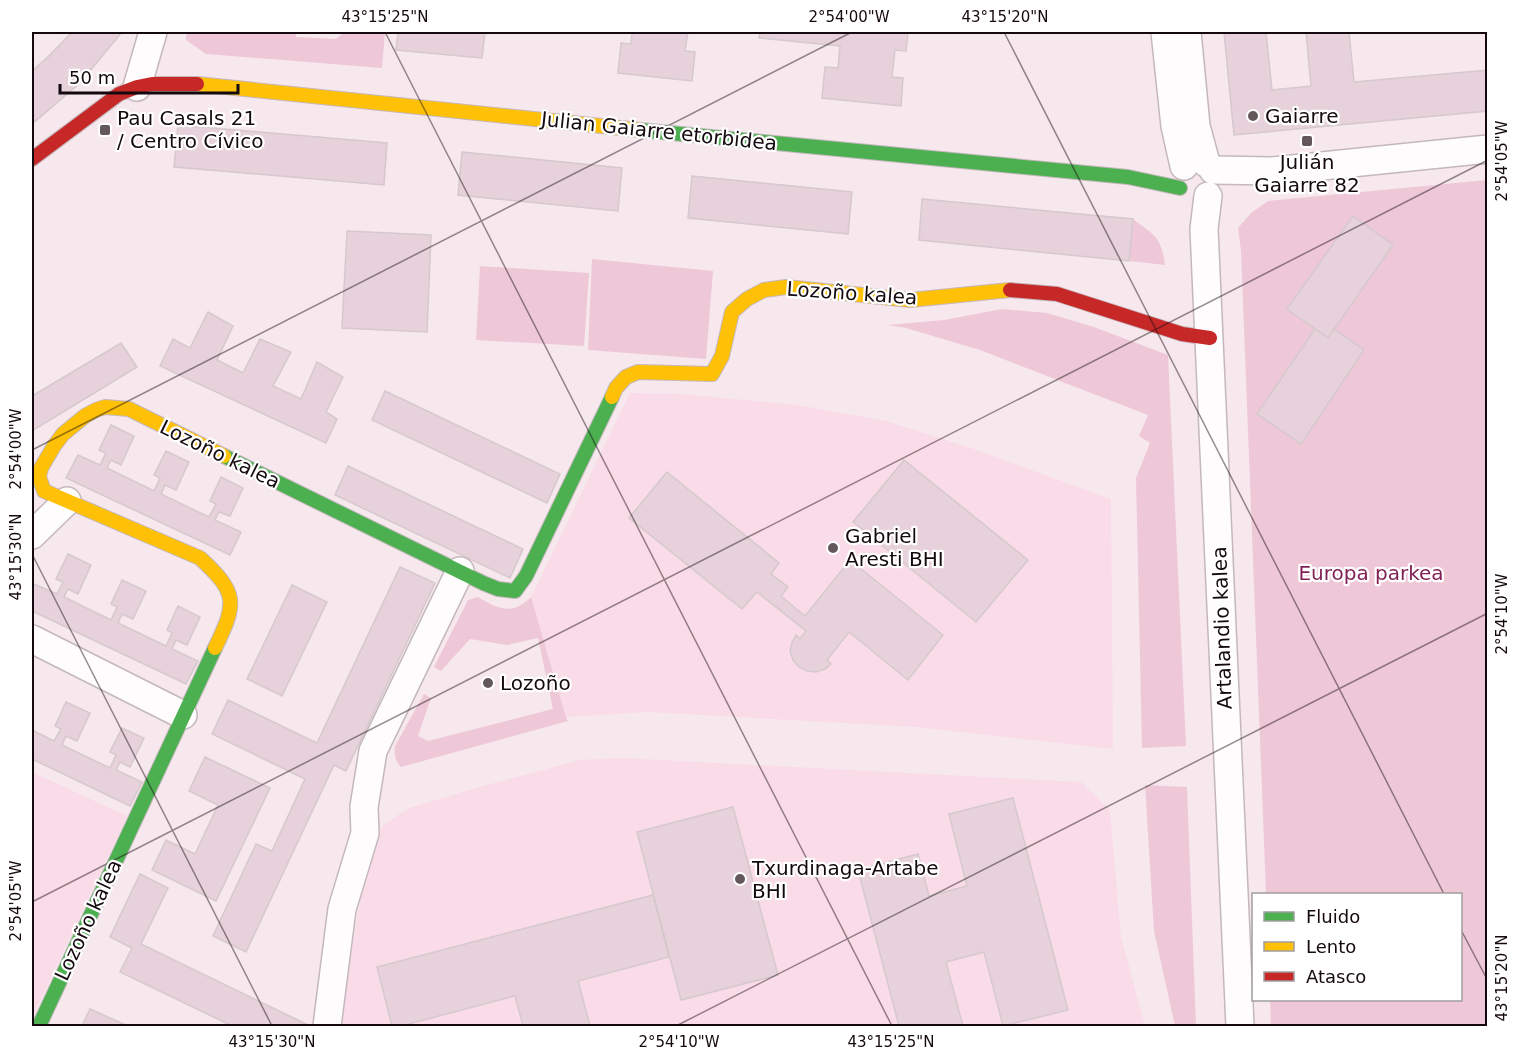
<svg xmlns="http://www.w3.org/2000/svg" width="1519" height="1058" font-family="'DejaVu Sans',sans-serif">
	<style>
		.built { fill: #f9dce7 }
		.green { fill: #eec8d7 }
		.building { fill: #e7d1da; stroke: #d5c9cd; stroke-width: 1.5 }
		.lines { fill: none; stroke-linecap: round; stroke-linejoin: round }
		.street-casing { stroke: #c4b8bd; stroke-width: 30 }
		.fast-casing { stroke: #c4b8bd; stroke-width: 16 }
		.slow-casing { stroke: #c4b8bd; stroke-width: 16 }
		.jam-casing { stroke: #c4b8bd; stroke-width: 16 }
		.street { stroke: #fefcfc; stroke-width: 27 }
		.fast { stroke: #4caf50; stroke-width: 14 }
		.slow { stroke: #ffc107; stroke-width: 14 }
		.jam { stroke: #c62828; stroke-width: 14 }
		.ticks { fill: none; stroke: #14090e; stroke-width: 1.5; stroke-opacity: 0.45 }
		.poi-dot { fill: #63575c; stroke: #fff; stroke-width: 2 }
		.labels { text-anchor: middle; stroke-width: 4.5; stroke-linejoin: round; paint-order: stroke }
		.poi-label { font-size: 20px; fill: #14090e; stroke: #fff; text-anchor: start }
		.street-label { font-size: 20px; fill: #14090e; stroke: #fff }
		.park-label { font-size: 20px; fill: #7f1f53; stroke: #fff }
		.neatline { fill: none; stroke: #14090e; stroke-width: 2 }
		.ticks-label { font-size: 15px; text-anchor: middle; fill: #14090e }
	</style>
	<rect width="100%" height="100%" fill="#f7e8ed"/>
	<g class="built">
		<polygon points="630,393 681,394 798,405 886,421 971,448 1111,499 1113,749 916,727 648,712 566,717 531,597"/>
		<polygon points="622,758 1081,782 1110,810 1121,937 1145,1026 339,1026 368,855 384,824 409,808 476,788 580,760"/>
		<polygon points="32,772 127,816 32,1018"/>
	</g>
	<g class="green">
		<polygon points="186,32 296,32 296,37 336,39 344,32 385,32 382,68 206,54 186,40"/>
		<polygon points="1487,180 1487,1026 1271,1026 1270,1000 1460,1000 1460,894 1266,894 1241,251 1238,228 1251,213 1268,201"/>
		<path d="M1133,219c22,17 28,17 32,46l-36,-4z"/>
		<polygon points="592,259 713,271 706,359 588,350"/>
		<polygon points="480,266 589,273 584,346 476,340"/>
		<polygon points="1002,309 1047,313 1094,327 1168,355 1186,746 1142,748 1136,478 1150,443 1139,436 1148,415 980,350 906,328 888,325 944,320"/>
		<path d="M478,597c20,12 34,19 53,0l35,120 2,4 -167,46c-6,-7 -7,-12 -6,-21l29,-52 7,4 -13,38 10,5 125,-32 -15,-71 -31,7 -37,-6 -29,32 -7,-4 34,-67z"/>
		<polygon points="1145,785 1187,787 1196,1026 1175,1026 1154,931"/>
	</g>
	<g class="building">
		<polygon points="72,32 122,32 80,83 32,124 32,71 50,55"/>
		<polygon points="398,32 485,32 482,58 396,50"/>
		<polygon points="632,32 688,32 685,51 695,52 692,81 618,73 621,43 631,44"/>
		<polygon points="760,32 908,32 906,51 895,50 892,77 903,78 901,106 822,98 825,67 838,68 840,46 759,38"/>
		<polygon points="1224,32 1266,32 1272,90 1311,86 1306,32 1349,32 1354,82 1488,70 1488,111 1234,135"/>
		<polygon points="178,125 387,143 384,185 174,167"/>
		<polygon points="462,152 622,168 618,211 458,195"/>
		<polygon points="692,176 852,192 848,234 688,218"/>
		<polygon points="922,199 1133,219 1129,261 919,240"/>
		<polygon points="1353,216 1393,245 1328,338 1287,309"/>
		<polygon points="347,231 431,235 427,332 342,328"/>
		<polygon points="208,312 233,326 217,360 243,373 260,339 291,352 273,386 301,399 317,362 343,377 326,412 337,419 326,443 160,366 173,339 190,348"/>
		<polygon points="1315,329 1328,338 1334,329 1364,350 1301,444 1257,414"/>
		<polygon points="121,343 137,367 32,431 32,396"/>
		<polygon points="385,391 560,474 547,503 372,420"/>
		<polygon points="111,425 134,436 121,465 111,460 107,468 154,491 160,478 154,475 166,451 189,462 176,490 165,485 161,494 209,517 216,504 210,501 221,477 243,488 230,516 219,512 215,520 241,532 230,555 66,478 78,455 100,465 106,453 99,450"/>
		<polygon points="904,460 1028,560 976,622 853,522"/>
		<polygon points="348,466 523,549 510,578 335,495"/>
		<polygon points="667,472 779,563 771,574 788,587 781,596 805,616 850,560 943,635 908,680 849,632 827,660 831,664 825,669 816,672 807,671 799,667 793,660 790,651 792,642 796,635 800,639 806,631 757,592 742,609 629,518"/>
		<polygon points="68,554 91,565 78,594 68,589 64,597 111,620 117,607 111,604 122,580 146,591 133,619 122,614 118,623 166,646 172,633 167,630 178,606 200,617 187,645 176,640 172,649 198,661 186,684 32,611 32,590 34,584 57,594 63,582 56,579"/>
		<polygon points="400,567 435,583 346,771 334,765 246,952 213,936 256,844 272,851 305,779 212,734 228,700 317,743"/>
		<polygon points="292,585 327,602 282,696 247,679"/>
		<polygon points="66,702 90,713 77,741 66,736 62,745 110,768 116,755 110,752 122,728 144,738 130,767 120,762 116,770 142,782 130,806 32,759 32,730 54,741 61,729 55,726"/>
		<polygon points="205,757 270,788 216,901 152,870 166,840 195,854 218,805 189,791"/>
		<polygon points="1013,798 1068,1010 1003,1026 984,952 946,962 963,1026 899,1026 858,870 918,854 929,896 967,886 949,814"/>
		<polygon points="733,807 778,975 681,1000 637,832"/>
		<polygon points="140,874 168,888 141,944 306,1024 304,1026 232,1026 120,972 132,948 110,937"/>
		<polygon points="653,895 669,957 578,981 590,1026 523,1026 515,996 401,1026 392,1026 377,967"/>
		<polygon points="90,1009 128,1026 82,1026"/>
	</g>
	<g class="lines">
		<defs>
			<g id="street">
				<polyline points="1165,32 1175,126 1184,166"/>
				<polyline points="1187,32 1196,126 1206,163"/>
				<polyline points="137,87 153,32"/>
				<polyline points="1213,170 1273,171 1488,149"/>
				<polyline points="1208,196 1204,229 1240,1026"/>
				<polyline points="32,535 67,501"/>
				<polyline points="32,639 183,715"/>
				<polyline points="327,1026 342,909 365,833 364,807 373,751 460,571"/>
			</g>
			<g id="fast">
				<polyline points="640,130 1128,177 1180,188"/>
				<polyline points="224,456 483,583 498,589 515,591 526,576 612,397"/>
				<polyline points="39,1026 215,648"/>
			</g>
			<g id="slow">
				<polyline points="197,84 640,130"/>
				<polyline points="612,397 616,388 626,377 638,372 712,374 722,356 732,312 747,299 764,290 786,287 910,300 1010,290"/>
				<path d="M215,648c22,-45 23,-55 -15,-90l-156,-67 -5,-14 2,-9 13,-22 9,-12 22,-18 11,-6 9,-3 24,2 95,47"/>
			</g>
			<g id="jam">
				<polyline points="32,159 119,94 137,87 152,84 197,84"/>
				<polyline points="1010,290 1057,294 1182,334 1210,338"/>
			</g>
		</defs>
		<use href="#street" class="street-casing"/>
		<use href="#fast" class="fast-casing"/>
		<use href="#slow" class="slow-casing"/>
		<use href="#jam" class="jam-casing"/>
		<use href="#street" class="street"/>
		<use href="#fast" class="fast"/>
		<use href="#slow" class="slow"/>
		<use href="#jam" class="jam"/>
	</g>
	<path class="ticks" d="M385,32l507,994M1004,32l440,862M32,450l820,-418M32,554l240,472M32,902l1456,-742M1460,928l28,53M676,1026l812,-413"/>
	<g class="poi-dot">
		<circle cx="1253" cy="116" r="6"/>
		<rect x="99" y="124" width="12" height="12" rx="3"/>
		<rect x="1301" y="135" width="12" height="12" rx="3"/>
		<circle cx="833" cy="548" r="6"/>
		<circle cx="488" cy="683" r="6"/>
		<circle cx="740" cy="879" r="6"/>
	</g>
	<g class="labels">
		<g class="poi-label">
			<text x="1265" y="123">Gaiarre</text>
			<text x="117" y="125">Pau Casals 21<tspan x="117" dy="23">/ Centro Cívico</tspan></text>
			<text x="1307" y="169" text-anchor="middle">Julián<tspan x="1307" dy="23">Gaiarre 82</tspan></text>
			<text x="845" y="543">Gabriel<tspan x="845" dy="23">Aresti BHI</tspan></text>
			<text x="500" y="690">Lozoño</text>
			<text x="752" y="875">Txurdinaga-Artabe<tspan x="752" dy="23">BHI</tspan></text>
		</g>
		<g class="street-label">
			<text transform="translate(659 131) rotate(6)" y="7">Julian Gaiarre etorbidea</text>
			<text transform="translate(852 293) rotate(4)" y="7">Lozoño kalea</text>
			<text transform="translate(220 454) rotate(26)" y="7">Lozoño kalea</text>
			<text transform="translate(1222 628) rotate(-92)" y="7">Artalandio kalea</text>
			<text transform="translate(88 920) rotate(-65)" y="7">Lozoño kalea</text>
		</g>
		<g class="park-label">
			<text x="1371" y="580">Europa parkea</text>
		</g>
	</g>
	<rect width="1519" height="1058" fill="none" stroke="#ffffff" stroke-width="66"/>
	<rect x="1252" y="893" width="210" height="108" fill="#ffffff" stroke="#a19d9f" stroke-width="1.5"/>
	<rect x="1264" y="912" width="30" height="9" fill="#4caf50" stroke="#a19d9f" stroke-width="1.5"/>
	<text x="1306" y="923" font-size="18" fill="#14090e">Fluido</text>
	<rect x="1264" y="942" width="30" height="9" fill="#ffc107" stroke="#a19d9f" stroke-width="1.5"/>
	<text x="1306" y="953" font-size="18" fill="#14090e">Lento</text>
	<rect x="1264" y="972" width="30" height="9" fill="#c62828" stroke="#a19d9f" stroke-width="1.5"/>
	<text x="1306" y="983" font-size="18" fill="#14090e">Atasco</text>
	<path d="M60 84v9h178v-9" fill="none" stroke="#14090e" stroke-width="3"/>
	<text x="69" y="84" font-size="18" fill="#14090e" stroke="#ffffff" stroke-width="4.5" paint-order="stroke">50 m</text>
	<rect x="33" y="33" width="1453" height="992" class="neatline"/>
	<g class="ticks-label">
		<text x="385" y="22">43°15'25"N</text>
		<text x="849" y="22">2°54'00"W</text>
		<text x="1005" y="22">43°15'20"N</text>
		<text transform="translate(1502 161) rotate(-90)" y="5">2°54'05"W</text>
		<text transform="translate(16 449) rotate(-90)" y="5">2°54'00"W</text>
		<text transform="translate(16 557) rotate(-90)" y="5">43°15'30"N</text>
		<text transform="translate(1502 614) rotate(-90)" y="5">2°54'10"W</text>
		<text transform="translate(16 901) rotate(-90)" y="5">2°54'05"W</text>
		<text transform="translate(1502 978) rotate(-90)" y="5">43°15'20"N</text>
		<text x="272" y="1047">43°15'30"N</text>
		<text x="679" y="1047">2°54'10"W</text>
		<text x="891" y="1047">43°15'25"N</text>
	</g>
</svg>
